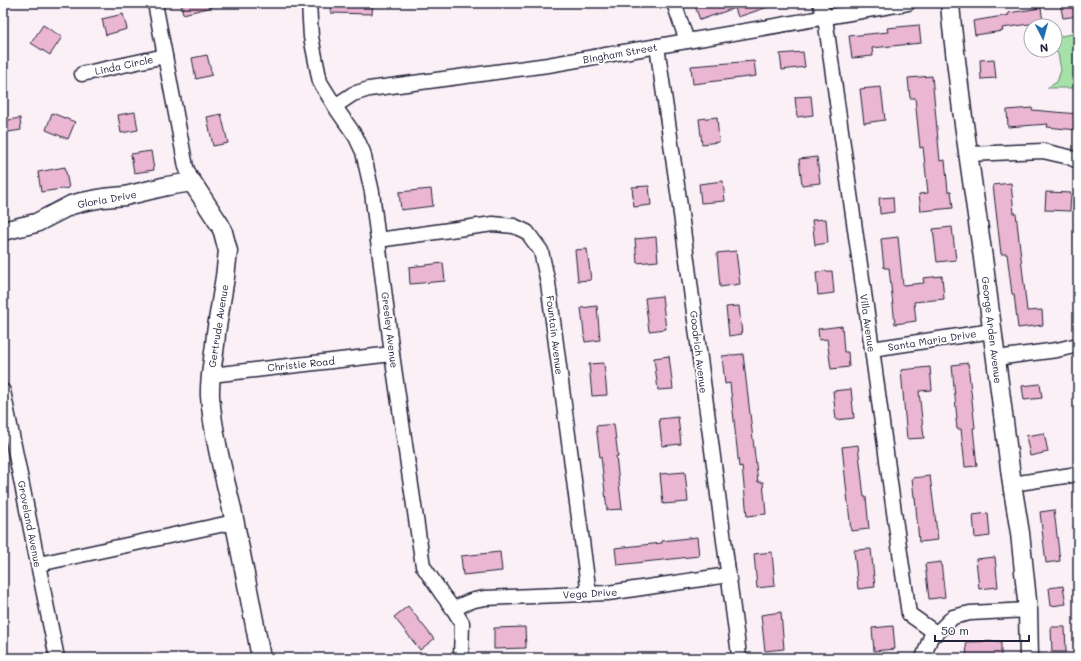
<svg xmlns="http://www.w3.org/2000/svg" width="1081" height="661" font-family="Mali,sans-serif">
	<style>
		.green { fill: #a5e1a8; stroke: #648272 }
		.building { fill: #eab6d2; stroke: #22223b }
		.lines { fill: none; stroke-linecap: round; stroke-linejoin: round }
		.minor-casing { stroke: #22223b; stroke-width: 17 }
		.tertiary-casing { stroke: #22223b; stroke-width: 21 }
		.minor { stroke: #fff; stroke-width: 14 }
		.tertiary { stroke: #fff; stroke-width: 18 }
		.labels { text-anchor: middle; stroke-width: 4; stroke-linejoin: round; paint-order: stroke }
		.street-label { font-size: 10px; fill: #22223b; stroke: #fff }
	</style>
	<rect width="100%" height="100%" fill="#fbf0f6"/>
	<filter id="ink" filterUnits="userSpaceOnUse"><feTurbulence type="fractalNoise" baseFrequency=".025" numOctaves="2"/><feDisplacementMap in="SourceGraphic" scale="8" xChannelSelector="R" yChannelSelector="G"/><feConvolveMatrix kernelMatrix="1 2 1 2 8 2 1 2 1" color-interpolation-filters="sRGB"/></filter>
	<g filter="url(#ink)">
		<polygon class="green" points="1078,33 1078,88 1047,88 1057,82 1061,70 1058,54 1054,50 1055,50 1055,37"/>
		<g class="building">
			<polygon points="181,3 211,3 212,7 183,14"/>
			<polygon points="331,3 373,3 372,14 331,13"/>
			<polygon points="694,3 774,3 774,5 738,17 735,8 700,20"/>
			<polygon points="1060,3 1078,3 1078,16 1063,18"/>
			<polygon points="1041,8 1043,22 1002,28 1003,31 975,35 973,21 1009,15 1008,13"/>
			<polygon points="123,14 127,29 106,35 102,19"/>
			<polygon points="43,25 62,37 50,55 31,43"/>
			<polygon points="919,25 921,43 872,48 873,56 852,58 849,36 888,32 887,28"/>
			<polygon points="803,52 805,67 782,70 780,54"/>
			<polygon points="207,55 212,75 196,79 192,58"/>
			<polygon points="994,59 996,78 981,79 980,60"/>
			<polygon points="754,61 756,76 693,84 691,66"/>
			<polygon points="932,76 940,161 945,160 948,191 951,191 953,208 921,211 919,194 928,193 923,147 920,148 915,98 910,98 908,78"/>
			<polygon points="881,87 885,120 864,123 860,89"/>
			<polygon points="811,96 813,115 797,117 795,97"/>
			<polygon points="1032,108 1032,110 1078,114 1077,130 1047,127 1048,124 1008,127 1007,110"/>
			<polygon points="135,112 138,130 121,133 118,115"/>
			<polygon points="52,113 75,122 68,139 46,130"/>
			<polygon points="221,114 228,143 213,146 207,117"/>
			<polygon points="717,117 719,142 702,144 699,119"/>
			<polygon points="20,118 21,130 3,133 3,121"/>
			<polygon points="151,151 154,170 134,173 131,154"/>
			<polygon points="817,157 820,183 802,185 799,159"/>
			<polygon points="65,167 69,188 41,192 38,172"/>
			<polygon points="723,181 725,201 701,203 699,184"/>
			<polygon points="1011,183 1014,213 1016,213 1027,311 1042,310 1043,325 1018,328 1014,294 1012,294 1007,254 1001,254 993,185"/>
			<polygon points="649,186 651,205 634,207 632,187"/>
			<polygon points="431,189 433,206 401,210 399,192"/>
			<polygon points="1046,192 1071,193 1070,211 1045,210"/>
			<polygon points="893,197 894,212 880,214 879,198"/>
			<polygon points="826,219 828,243 815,245 812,220"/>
			<polygon points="952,227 956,260 937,262 933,229"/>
			<polygon points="656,237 658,261 637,263 635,239"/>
			<polygon points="898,237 903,285 924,283 923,278 942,276 944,299 914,302 916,321 895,324 889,268 884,268 881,239"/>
			<polygon points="587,249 591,280 578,281 575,250"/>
			<polygon points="736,251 740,284 720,287 717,253"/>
			<polygon points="443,263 445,281 410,284 409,267"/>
			<polygon points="832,271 834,293 818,295 816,272"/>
			<polygon points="662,296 666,329 649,331 645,298"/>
			<polygon points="597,306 600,340 585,342 581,308"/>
			<polygon points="739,306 742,334 729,336 726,307"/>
			<polygon points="842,326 844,352 848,352 849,367 831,369 827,339 819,340 818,329"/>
			<polygon points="743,354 758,482 763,482 766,514 747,516 742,466 739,467 730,383 725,384 722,356"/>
			<polygon points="669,356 673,389 658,390 654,358"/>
			<polygon points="604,363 607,395 592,396 589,364"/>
			<polygon points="968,363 975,428 973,428 977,466 965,467 961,429 957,429 956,419 957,419 952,365"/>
			<polygon points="930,367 932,390 919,391 924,438 907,439 901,370"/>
			<polygon points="1040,384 1042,398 1024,400 1022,386"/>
			<polygon points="851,389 854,418 836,420 833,391"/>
			<polygon points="678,417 681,444 662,446 659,419"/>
			<polygon points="614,424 618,456 616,456 622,509 607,510 601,457 600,458 596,426"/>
			<polygon points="1044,433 1048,452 1030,456 1026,436"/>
			<polygon points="858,445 864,497 866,497 869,529 851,531 842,447"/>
			<polygon points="685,472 688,502 663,504 660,474"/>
			<polygon points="930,476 938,540 919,542 915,497 914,497 912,478"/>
			<polygon points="1054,510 1060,561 1046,563 1040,512"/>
			<polygon points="988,513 990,536 975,538 973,515"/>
			<polygon points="697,537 699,556 617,565 615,548 662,543 662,541"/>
			<polygon points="871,549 875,587 858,589 854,550"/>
			<polygon points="500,552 502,571 463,575 461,556"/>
			<polygon points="772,552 775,586 757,588 754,554"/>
			<polygon points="995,557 998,587 979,589 976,559"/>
			<polygon points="941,562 945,597 929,599 925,564"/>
			<polygon points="1063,586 1066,604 1051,606 1049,588"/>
			<polygon points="408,606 434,639 420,650 394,617"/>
			<polygon points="781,612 784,649 765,651 761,615"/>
			<polygon points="893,626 895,649 874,651 872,628"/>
			<polygon points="525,627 526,648 494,649 494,628"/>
			<polygon points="1051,627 1065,627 1066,652 1052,652"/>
			<polygon points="1001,641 1001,658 967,658 966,642"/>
		</g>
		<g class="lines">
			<defs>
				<g id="minor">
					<polyline points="155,3 186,167 192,182"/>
					<polyline points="309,3 311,37 320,82 338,111 356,137 363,152 372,192 392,354 408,465 423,566 442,594 454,610 462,623 461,658"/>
					<polyline points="674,3 687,41"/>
					<polyline points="820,3 825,18 872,349 894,512 909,614 933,631"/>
					<polyline points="657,46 679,199 738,647 739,658"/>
					<polyline points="82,74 165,56"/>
					<polyline points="335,106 353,94 369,89 548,65 908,3"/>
					<polyline points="968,154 1043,151 1069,157 1078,161"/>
					<polyline points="378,240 493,224 514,226 527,232 541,251 548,283 589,594"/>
					<polyline points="872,349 992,331"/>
					<polyline points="996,358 1057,350 1078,345"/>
					<polyline points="211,375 392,354"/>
					<polyline points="3,391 57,658"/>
					<polyline points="1012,484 1078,474"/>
					<polyline points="39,564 234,522"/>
					<path d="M454,610c11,-8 18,-10 31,-12l123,-5 120,-18"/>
					<polyline points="933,631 937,633 953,617 970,613 1028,610"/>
					<polyline points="923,658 933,631"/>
				</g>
				<g id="tertiary">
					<polyline points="950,3 952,27 962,110 983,258 1012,484 1020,533 1028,610 1029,658"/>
					<path d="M3,231l33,-8 35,-18 11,-3 21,-4 22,-2 42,-10 25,-4 28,43 3,7 5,19 -3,26 -9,56c-1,21 -7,42 -6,63 3,38 13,76 22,113 10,50 20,99 29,149"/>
				</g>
			</defs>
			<use href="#minor" class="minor-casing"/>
			<use href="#tertiary" class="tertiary-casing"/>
			<use href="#minor" class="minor"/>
			<use href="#tertiary" class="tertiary"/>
		</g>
	</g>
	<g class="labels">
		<g class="street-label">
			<text transform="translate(620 53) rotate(-10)" y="4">Bingham Street</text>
			<text transform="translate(124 65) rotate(-12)" y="4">Linda Circle</text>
			<text transform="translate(107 199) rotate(-10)" y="4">Gloria Drive</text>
			<text transform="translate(868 323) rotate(82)" y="4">Villa Avenue</text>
			<text transform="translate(218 326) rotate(-81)" y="4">Gertrude Avenue</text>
			<text transform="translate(390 330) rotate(83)" y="4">Greeley Avenue</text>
			<text transform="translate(992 330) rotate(83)" y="4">George Arden Avenue</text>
			<text transform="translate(555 335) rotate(83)" y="4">Fountain Avenue</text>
			<text transform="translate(932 340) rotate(-9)" y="4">Santa Maria Drive</text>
			<text transform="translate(699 352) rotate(83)" y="4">Goodrich Avenue</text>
			<text transform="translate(301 364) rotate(-6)" y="4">Christie Road</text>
			<text transform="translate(30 524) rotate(79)" y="4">Groveland Avenue</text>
			<text transform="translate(590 593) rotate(-3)" y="4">Vega Drive</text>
		</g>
	</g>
	<rect width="1081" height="661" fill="none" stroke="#fff" stroke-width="16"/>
	<rect x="8" y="8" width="1065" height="645" fill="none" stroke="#22223b" stroke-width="1.5" filter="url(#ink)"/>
	<g transform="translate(1043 38) rotate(174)"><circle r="19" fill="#ffffff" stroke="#a7a7b1"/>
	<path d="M0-3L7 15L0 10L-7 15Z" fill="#1f6fb2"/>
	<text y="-6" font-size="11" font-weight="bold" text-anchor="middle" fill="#22223b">N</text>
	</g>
	<path d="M935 635v6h94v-6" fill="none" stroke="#22223b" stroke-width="2"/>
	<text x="941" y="635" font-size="12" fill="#22223b" stroke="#ffffff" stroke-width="3" paint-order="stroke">50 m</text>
</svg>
